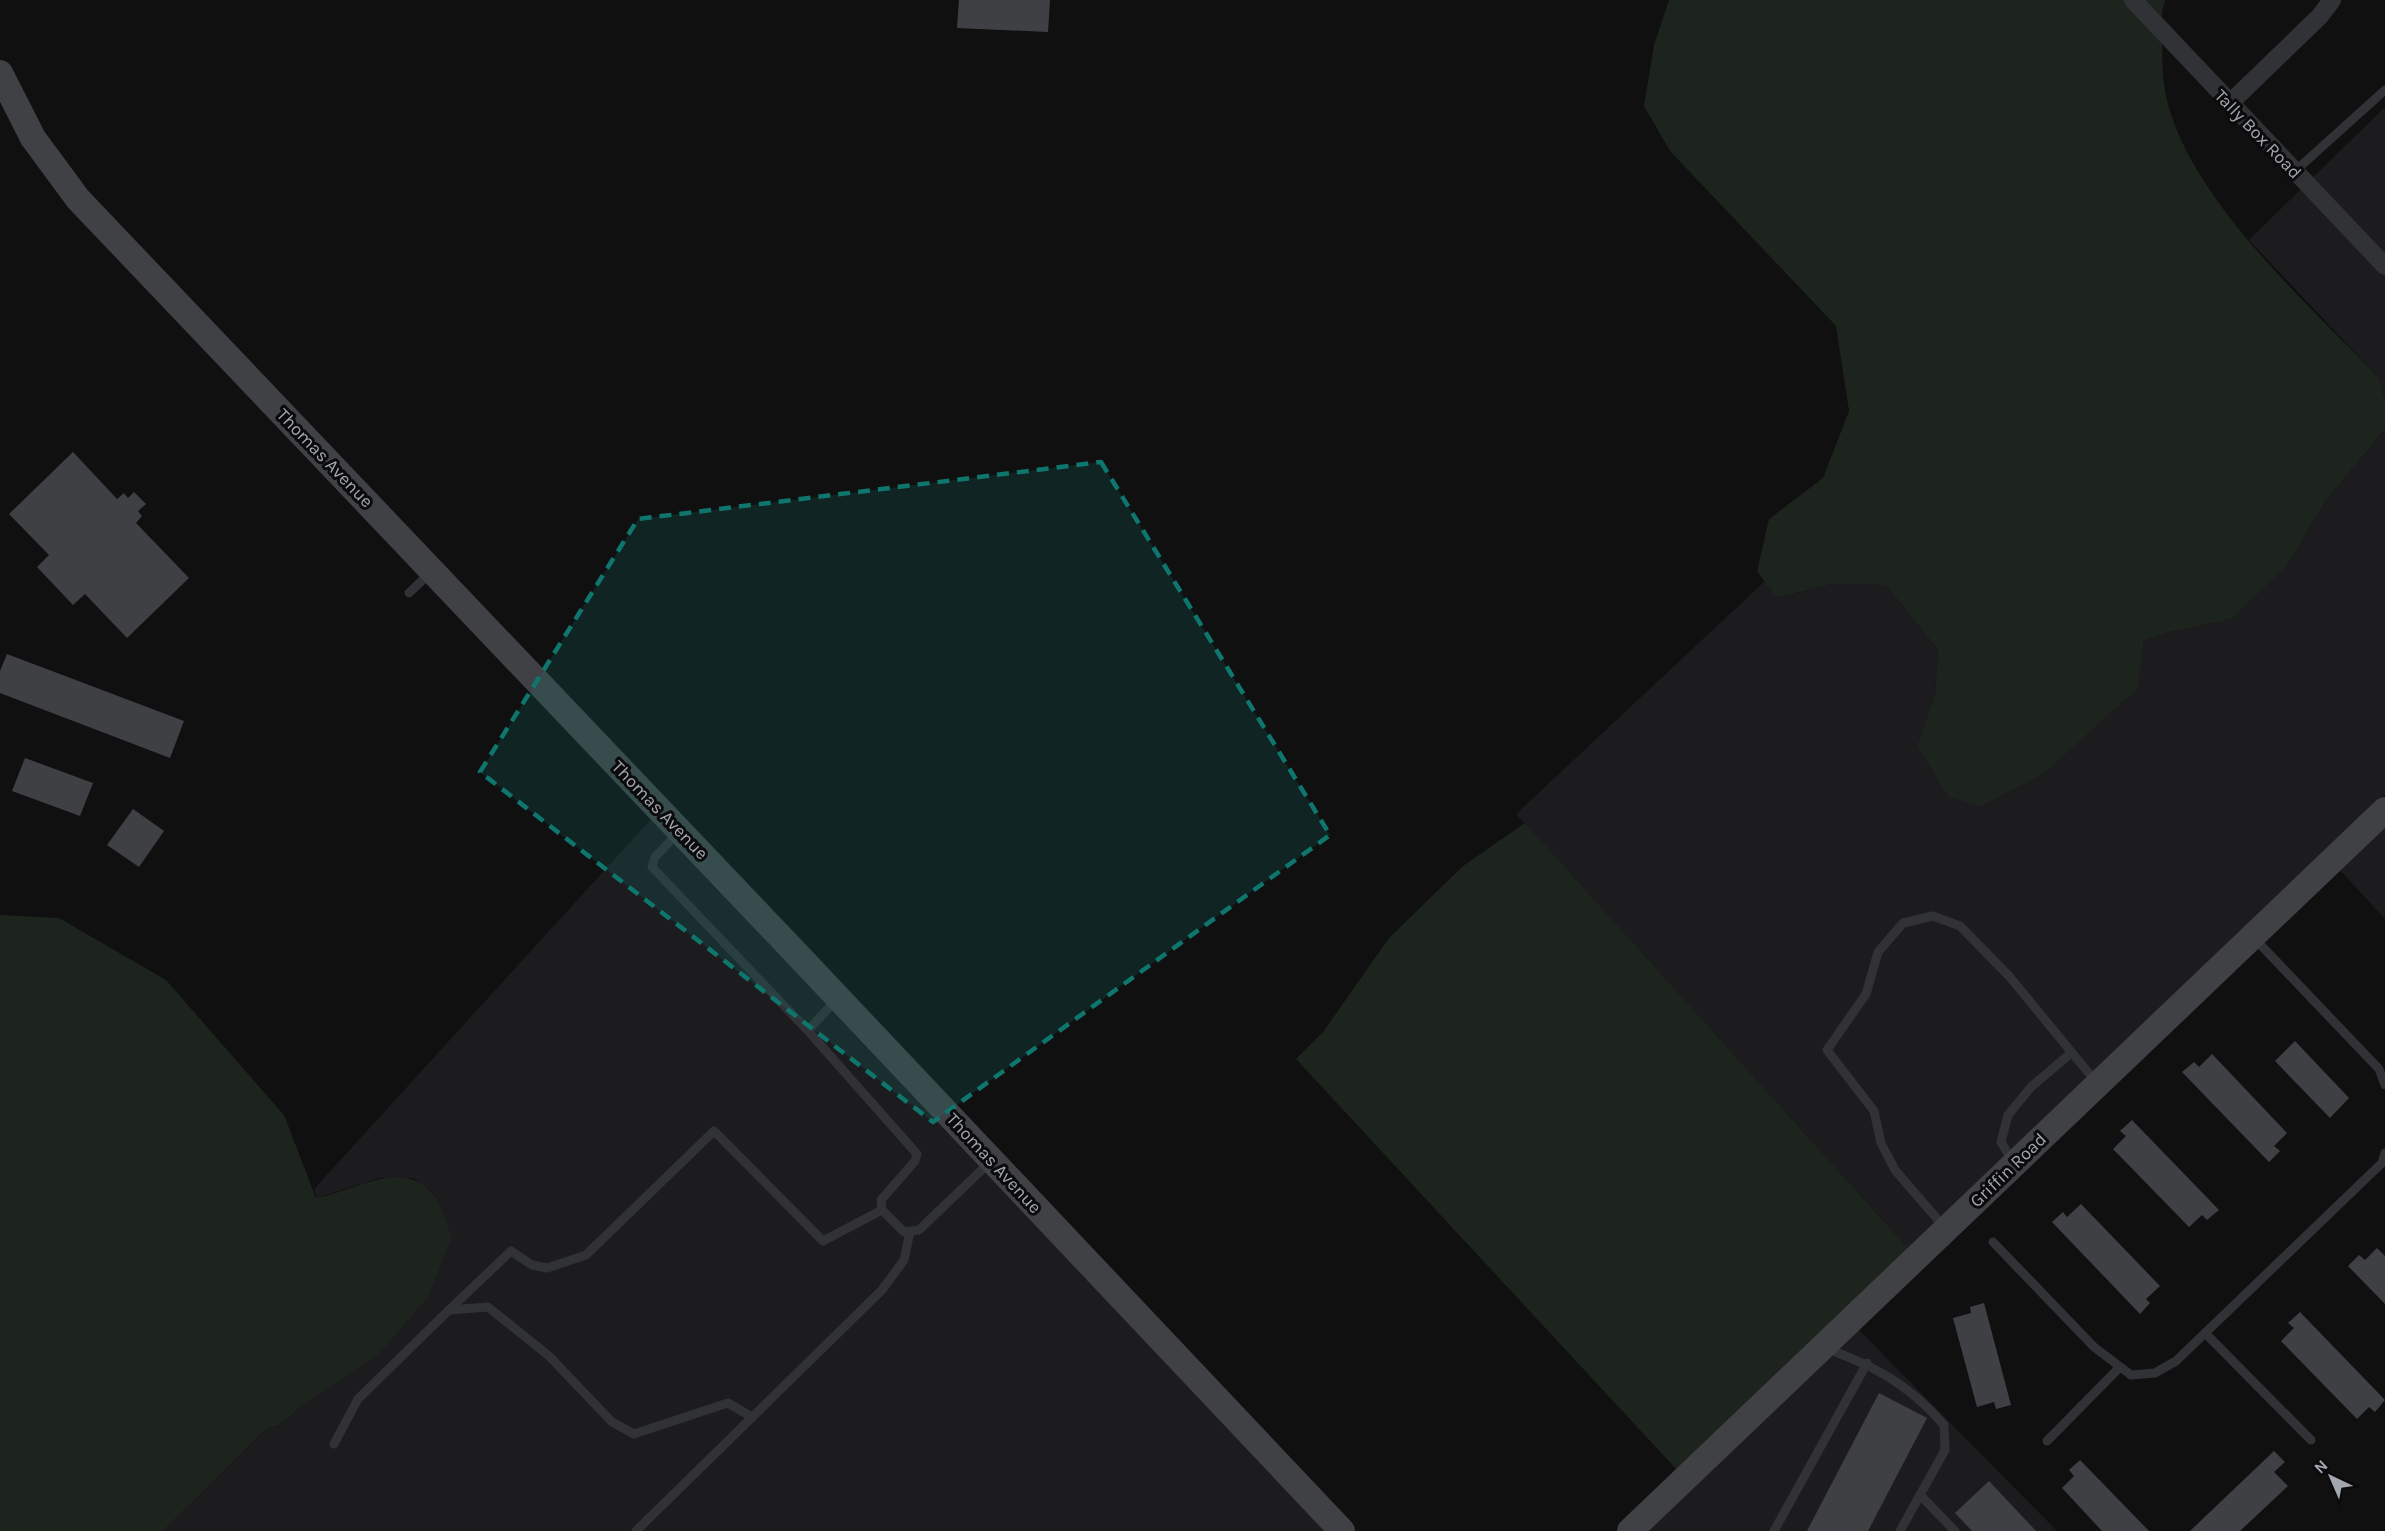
<svg xmlns="http://www.w3.org/2000/svg" width="2385" height="1531" font-family="Karla,sans-serif">
	<style>
		.built { fill: #1c1c1e }
		.green { fill: #1d231d }
		.building { fill: #3f4044 }
		.lines { fill: none; stroke-linecap: round; stroke-linejoin: round }
		.lane { stroke: #313235; stroke-width: 9 }
		.street { stroke: #313235; stroke-width: 18 }
		.secondary { stroke: #404145; stroke-width: 26 }
		.marked { fill: #0f766e; fill-opacity: 0.2; stroke: #0f766e; stroke-width: 4.5; stroke-dasharray: 12 8; stroke-linejoin: round }
		.labels { text-anchor: middle; stroke-width: 6; stroke-linejoin: round; paint-order: stroke }
		.street-label { font-size: 18px; fill: #a3a7b0; stroke: #0b0b0c }
	</style>
	<rect width="100%" height="100%" fill="#101011"/>
	<g class="built">
		<polygon points="2385,107 2385,400 2379,378 2249,240"/>
		<polygon points="2385,429 2385,794 1909,1249 1516,814 1765,581 1778,598 1833,584 1886,585 1938,650 1935,694 1917,746 2137,688 2144,641 2170,632 2232,619 2287,566 2325,502"/>
		<polygon points="653,817 1328,1531 163,1531 267,1428 278,1426 308,1401 434,1194 413,1178 380,1178 317,1198 314,1189"/>
		<polygon points="2385,825 2385,919 2339,869"/>
		<polygon points="1858,1329 2057,1531 1646,1531"/>
	</g>
	<g class="green">
		<path d="M1669,0h496l-3,12c1,23 -1,49 2,72 14,105 144,220 215,294l6,22v29l-60,73 -38,64 -55,53 -62,13 -26,9 -6,47 -95,86 -62,32 -32,-9 -32,-51 18,-52 3,-44 -52,-65 -53,-1 -56,14 -20,-27 12,-52 54,-41 26,-67 -13,-85 -166,-175 -26,-45 10,-61z"/>
		<polygon points="1525,823 1909,1249 1677,1470 1296,1059 1323,1032 1389,938 1463,866"/>
		<path d="M0,915l59,3 107,62 118,135 32,83c37,-6 86,-41 117,-4 9,10 13,30 19,43l-24,60 -50,58 -70,46 -30,25 -11,2 -104,103h-163z"/>
	</g>
	<g class="building">
		<polygon points="959,0 1050,0 1048,32 957,28"/>
		<polygon points="73,452 117,499 124,493 128,498 134,492 146,504 138,511 142,516 136,523 189,578 127,638 85,594 73,605 37,567 49,555 9,514"/>
		<polygon points="7,654 184,721 170,758 0,693 0,671"/>
		<polygon points="25,758 93,783 80,816 12,791"/>
		<polygon points="133,809 164,831 139,867 107,845"/>
		<polygon points="2295,1041 2349,1098 2330,1118 2275,1061"/>
		<polygon points="2212,1054 2287,1133 2274,1146 2280,1151 2269,1162 2182,1072 2194,1062 2199,1067"/>
		<polygon points="2132,1120 2219,1210 2207,1220 2202,1215 2189,1227 2113,1149 2126,1136 2120,1131"/>
		<polygon points="2081,1204 2160,1286 2146,1299 2150,1303 2140,1314 2052,1222 2063,1212 2067,1217"/>
		<polygon points="2377,1248 2385,1256 2385,1304 2348,1266 2359,1255 2365,1260"/>
		<polygon points="1984,1303 2011,1405 1996,1409 1994,1402 1977,1407 1953,1318 1971,1313 1970,1307"/>
		<polygon points="2300,1312 2385,1400 2375,1412 2369,1407 2357,1419 2281,1341 2294,1328 2288,1323"/>
		<polygon points="1879,1393 1927,1418 1868,1531 1807,1531"/>
		<polygon points="2274,1451 2285,1462 2274,1472 2288,1486 2240,1531 2190,1531"/>
		<polygon points="2080,1460 2149,1531 2102,1531 2062,1488 2074,1476 2069,1470"/>
		<polygon points="1989,1481 2036,1531 1972,1531 1955,1513"/>
	</g>
	<g class="lines">
		<g class="lane">
			<polyline points="2294,172 2385,90"/>
			<polyline points="409,593 431,572"/>
			<polyline points="679,832 655,857 652,867 810,1033"/>
			<polyline points="2254,938 2379,1069 2385,1085"/>
			<polyline points="837,999 811,1027 810,1033 917,1154 915,1161 881,1200 882,1210 904,1232 919,1230 990,1162"/>
			<polyline points="2013,1162 2001,1142 2008,1115 2031,1087 2071,1053"/>
			<polyline points="1945,1228 1895,1170 1881,1143 1874,1111 1827,1050 1866,994 1878,952 1903,923 1933,916 1960,926 2009,976 2096,1082"/>
			<polyline points="1993,1242 2094,1347 2131,1375 2155,1373 2176,1361 2382,1163 2385,1153"/>
			<polyline points="449,1310 511,1251 532,1265 547,1268 586,1255 714,1131 823,1241 882,1210"/>
			<polyline points="2205,1333 2311,1440"/>
			<path d="M1825,1348c49,18 84,36 119,77l1,25 -45,81"/>
			<polyline points="2047,1441 2120,1367"/>
			<polyline points="334,1444 358,1399 449,1310 488,1307 549,1356 612,1422 634,1434 728,1403 752,1417"/>
			<polyline points="1920,1495 1955,1531"/>
			<polyline points="636,1531 882,1290 904,1260 910,1232"/>
			<polyline points="1774,1531 1867,1363"/>
		</g>
		<g class="street">
			<polyline points="2133,0 2385,266"/>
			<polyline points="2229,104 2320,16 2332,0"/>
		</g>
		<g class="secondary">
			<polyline points="0,73 33,138 78,199 792,949 1342,1531"/>
			<polyline points="1630,1531 2385,810"/>
		</g>
	</g>
	<path class="marked" d="M1101,462l229,373 -397,287 -453,-350 158,-253z"/>
	<g class="labels">
		<g class="street-label">
			<text transform="translate(2258 134) rotate(46)" y="6">Tally Box Road</text>
			<text transform="translate(325 458) rotate(46)" y="6">Thomas Avenue</text>
			<text transform="translate(660 810) rotate(46)" y="6">Thomas Avenue</text>
			<text transform="translate(994 1163) rotate(47)" y="6">Thomas Avenue</text>
			<text transform="translate(2008 1170) rotate(-44)" y="6">Griffin Road</text>
		</g>
	</g>
	<g transform="translate(2331 1477) rotate(316)" stroke="#0b0b0c" stroke-width="4.5" paint-order="stroke">
	<path d="M0-4.5L10 22L0 15L-10 22Z" fill="#a3a7b0"/>
	<text y="-9" font-size="16" font-weight="bold" text-anchor="middle" fill="#a3a7b0">N</text>
	</g>
</svg>
